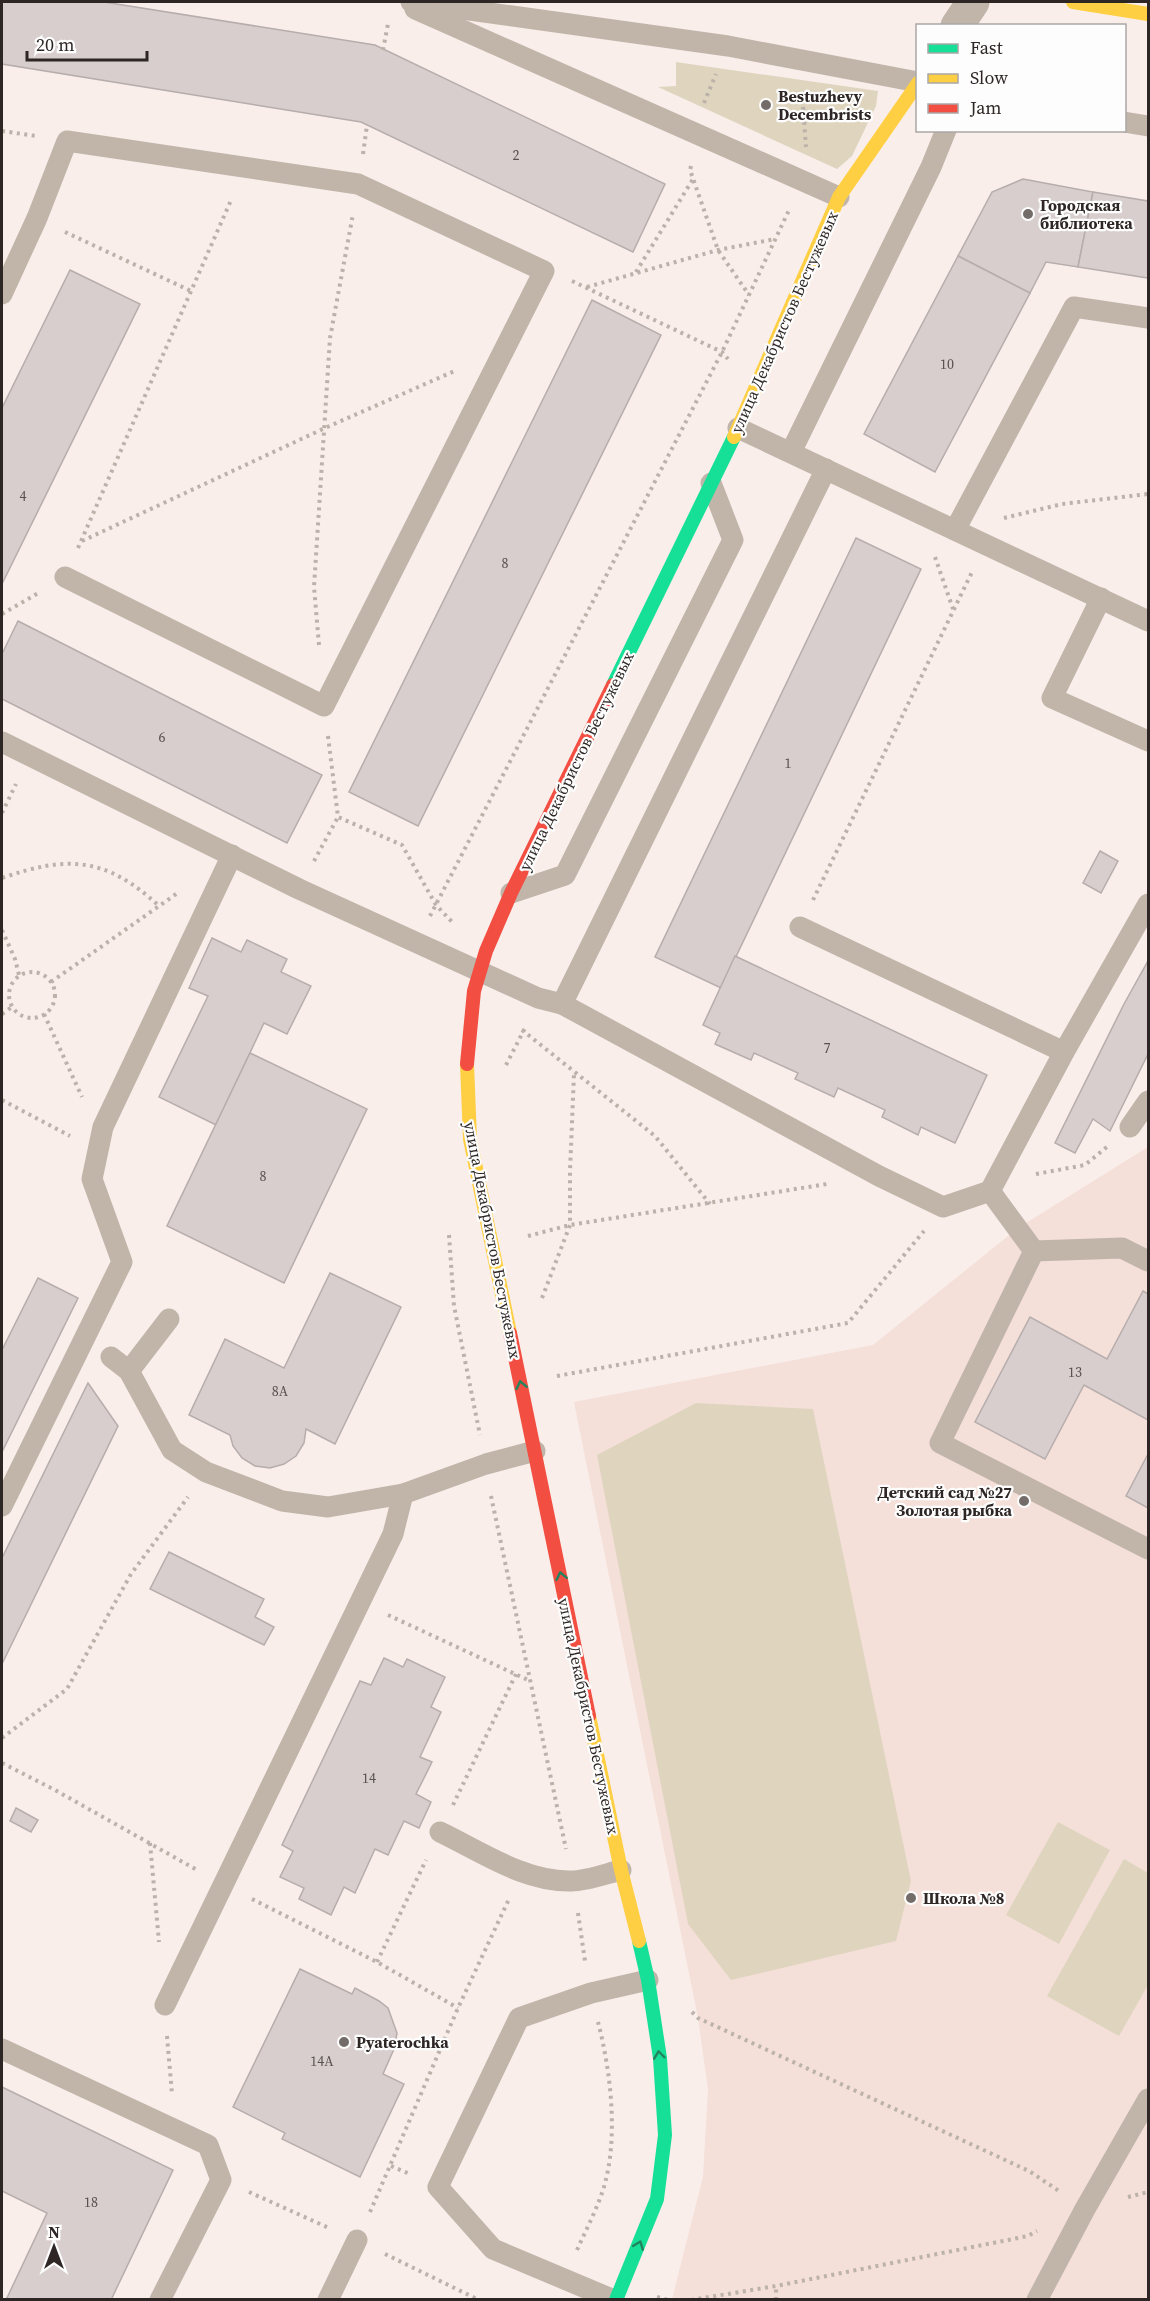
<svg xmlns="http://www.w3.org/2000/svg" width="1150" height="2301" font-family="'Source Serif 4',serif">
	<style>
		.built { fill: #f4dfd9 }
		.green { fill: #dfd5bf }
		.building { fill: #d7cecd; stroke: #b6adac; stroke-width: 1.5 }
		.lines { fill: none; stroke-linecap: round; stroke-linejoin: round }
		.path { stroke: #bbb2aa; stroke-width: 4; stroke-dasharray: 3 4.5; stroke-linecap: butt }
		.lane { stroke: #c1b5aa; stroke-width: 21 }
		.street { stroke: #c1b5aa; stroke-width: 33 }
		.fast { stroke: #16e098; stroke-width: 14 }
		.slow { stroke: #ffcf43; stroke-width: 14 }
		.jam { stroke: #f24e42; stroke-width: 14 }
		.oneway { stroke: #22835e }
		.poi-dot { fill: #746c69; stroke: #fdfdfd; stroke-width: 2 }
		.labels { text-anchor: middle; stroke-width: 4.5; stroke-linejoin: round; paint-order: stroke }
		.number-label { font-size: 14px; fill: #58504e }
		.poi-label { font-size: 16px; font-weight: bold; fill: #2d2624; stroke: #fdfdfd; text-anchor: start }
		.street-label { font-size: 16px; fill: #2d2624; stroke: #fdfdfd }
	</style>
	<rect width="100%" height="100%" fill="#f9eeea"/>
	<polygon class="built" points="1148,1147 1148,2299 672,2299 703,2177 708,2089 698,2018 574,1402 873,1345 1018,1228"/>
	<g class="green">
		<polygon points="676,62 878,91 876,106 852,156 837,169 658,87 676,86"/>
		<polygon points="696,1403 813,1409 911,1881 896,1941 731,1980 688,1924 597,1455"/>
		<polygon points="1058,1822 1110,1850 1059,1944 1006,1915"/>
		<polygon points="1124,1859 1148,1873 1148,1985 1119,2036 1047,1996"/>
	</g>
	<g class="building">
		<polygon points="2,2 104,2 375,45 665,184 633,252 361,122 2,64"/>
		<polygon points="1023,179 1093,192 1078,267 1046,262 1030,293 958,256 992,192"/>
		<polygon points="1093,192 1148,201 1148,278 1078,267"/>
		<polygon points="958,256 1030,293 935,472 864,434"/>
		<polygon points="70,270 140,304 2,584 2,408"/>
		<polygon points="592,300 661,335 418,826 349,792"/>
		<polygon points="856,538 921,569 721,988 655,957"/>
		<polygon points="18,621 322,775 287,843 2,699 2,654"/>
		<polygon points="1100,851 1118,861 1101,893 1083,883"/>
		<polygon points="212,938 241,952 247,940 287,959 281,972 311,986 287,1034 264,1023 216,1125 159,1097 208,996 189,988"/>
		<polygon points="735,956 987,1075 955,1143 921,1127 918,1135 882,1117 885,1110 838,1088 834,1097 795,1079 798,1073 754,1053 751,1060 715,1044 720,1033 703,1025"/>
		<polygon points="1148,961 1148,1054 1110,1131 1093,1119 1075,1153 1055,1143 1124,1004"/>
		<polygon points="250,1053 367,1109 284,1283 167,1226"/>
		<polygon points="330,1273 401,1307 335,1444 306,1429 304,1443 296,1456 284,1464 270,1468 255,1466 242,1458 233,1446 230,1435 189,1415 225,1339 284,1368"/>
		<polygon points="38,1278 78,1298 2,1452 2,1350"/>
		<polygon points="1143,1291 1148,1294 1148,1420 1084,1385 1045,1459 975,1422 1030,1317 1107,1359"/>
		<polygon points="88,1383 118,1426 2,1664 2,1558"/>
		<polygon points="1148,1454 1148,1508 1126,1496"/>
		<polygon points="169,1552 264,1599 255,1617 274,1627 264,1645 150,1589"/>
		<polygon points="384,1658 403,1667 407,1659 445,1677 431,1707 441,1712 420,1757 432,1762 416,1794 431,1802 419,1828 404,1821 388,1855 375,1849 355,1893 344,1887 331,1915 299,1899 304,1888 280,1877 293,1851 282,1845 360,1681 371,1685"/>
		<polygon points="16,1808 38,1820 31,1832 10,1821"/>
		<polygon points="300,1969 352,1994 355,1988 379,2001 388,2008 397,2033 394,2049 383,2074 404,2084 360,2177 282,2139 285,2133 233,2107"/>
		<polygon points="2,2087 173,2170 111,2300 6,2300 47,2213 2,2191"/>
	</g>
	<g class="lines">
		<g class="path">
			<polyline points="383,50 388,24"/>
			<polyline points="802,92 806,147"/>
			<polyline points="704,103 716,74"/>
			<polyline points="2,131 36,136"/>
			<polyline points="363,154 367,125"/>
			<polyline points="691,166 690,170 718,250 749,295"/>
			<polyline points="65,232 191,291"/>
			<polyline points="636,272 693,179"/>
			<polyline points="572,281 722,352 728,359"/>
			<polyline points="587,287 718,250 775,239"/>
			<polyline points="1004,518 1062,504 1148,494"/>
			<polyline points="82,541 325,428 457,370"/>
			<polyline points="78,548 232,198"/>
			<polyline points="935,557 953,609"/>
			<polyline points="2,614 40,592"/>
			<polyline points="319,645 314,587 330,338 353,214"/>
			<polyline points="328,736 338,817 402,845 436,905 453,923"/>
			<polyline points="2,813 16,784"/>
			<polyline points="314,861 338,817"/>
			<path d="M2,878c66,-23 104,-21 157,28"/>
			<polyline points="813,900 972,572"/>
			<polyline points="430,916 722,352 790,208"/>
			<polyline points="2,930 15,959 19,975"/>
			<circle cx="32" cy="995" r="23"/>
			<polyline points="51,982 179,892"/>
			<polyline points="2,1014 12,1007"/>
			<polyline points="44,1014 82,1097"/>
			<polyline points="522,1030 655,1136 710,1204"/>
			<polyline points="506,1065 526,1026"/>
			<polyline points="2,1100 70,1136"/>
			<polyline points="1036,1174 1085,1165 1108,1146"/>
			<polyline points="449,1235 454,1306 480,1435"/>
			<polyline points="528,1236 570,1225 827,1184"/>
			<polyline points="542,1298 570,1225 570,1171 574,1074"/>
			<polyline points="557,1376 848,1323 924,1231"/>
			<polyline points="491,1496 566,1849"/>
			<polyline points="388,1615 528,1680"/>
			<polyline points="2,1738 67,1689 131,1574 188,1497"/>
			<polyline points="2,1763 55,1790 197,1870"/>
			<polyline points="453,1805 516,1674"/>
			<polyline points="150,1843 159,1942"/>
			<polyline points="252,1899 377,1962 458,2008"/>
			<polyline points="578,1913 585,1961"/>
			<polyline points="377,1962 426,1860"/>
			<polyline points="692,2012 698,2018 1029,2171 1059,2191"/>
			<polyline points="167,2036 172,2094"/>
			<polyline points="391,2166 410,2174"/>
			<polyline points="249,2192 329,2228"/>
			<polyline points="1128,2197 1148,2192"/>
			<polyline points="370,2212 458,2008 509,1899"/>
			<path d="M577,2250c9,-20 19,-39 26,-60 16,-50 8,-118 -5,-168"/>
			<polyline points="385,2254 479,2300"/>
			<polyline points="657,2297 668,2300"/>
			<polyline points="691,2300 776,2286 1028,2236 1037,2231"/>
			<polyline points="776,2300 776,2286"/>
		</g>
		<g class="lane">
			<polyline points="411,2 728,46 918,82"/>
			<polyline points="415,9 839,197"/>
			<polyline points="1124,122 1148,126"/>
			<polyline points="2,294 37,218 67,141 358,184 544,271 324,706 65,577"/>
			<polyline points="738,428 1148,621"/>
			<polyline points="791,452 931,167 946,130"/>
			<polyline points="955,530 1074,307 1148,318"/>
			<polyline points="1101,598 1052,698 1148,741"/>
			<polyline points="2,742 299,889 538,998 562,1004 879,1176 943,1207 990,1191 1064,1052 1148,904"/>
			<polyline points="511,893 565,875 733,540 711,483"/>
			<polyline points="800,927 1064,1052"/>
			<polyline points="562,1004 826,469"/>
			<polyline points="1130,1127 1148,1101"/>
			<polyline points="990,1191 1034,1251 1122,1248 1148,1261"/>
			<polyline points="1034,1251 940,1443 1148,1549"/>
			<polyline points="111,1357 129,1371 172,1450 206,1472 282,1501 328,1507 403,1494 486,1464 535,1451"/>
			<polyline points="129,1371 169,1319"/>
			<polyline points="2,1506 122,1262 92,1179 103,1127 232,855"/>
			<path d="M440,1832c40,19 84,50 131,49 16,0 34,-7 50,-11"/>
			<polyline points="165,2005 393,1534 403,1494"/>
			<polyline points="2,2049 208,2145 221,2180 160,2300"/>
			<polyline points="328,2300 357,2240"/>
			<polyline points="614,2300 493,2249 438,2187 519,2018 591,1993 648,1980"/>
			<polyline points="1037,2300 1085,2209 1148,2099"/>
		</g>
		<polyline class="street" points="957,26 973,2"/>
		<g class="fast">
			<polyline points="613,685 734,437"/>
			<polyline points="616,2300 657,2199 665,2135 660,2058 648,1980 639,1941"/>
		</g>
		<g class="slow">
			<polyline points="1073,2 1148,14"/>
			<polyline points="734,437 839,197 918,83"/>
			<polyline points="467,1064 470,1139 510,1333"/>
			<polyline points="589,1716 621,1870 639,1941"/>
		</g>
		<g class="jam">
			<polyline points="467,1064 474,991 486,951 511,893 613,685"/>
			<polyline points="510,1333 589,1716"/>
		</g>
	</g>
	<defs><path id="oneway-chevron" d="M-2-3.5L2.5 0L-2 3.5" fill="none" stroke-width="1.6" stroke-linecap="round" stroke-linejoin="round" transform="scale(1.5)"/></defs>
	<g class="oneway">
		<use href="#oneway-chevron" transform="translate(521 1385) rotate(-102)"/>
		<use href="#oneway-chevron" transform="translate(561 1576) rotate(-102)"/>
		<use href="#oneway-chevron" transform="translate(659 2055) rotate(-97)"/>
		<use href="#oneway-chevron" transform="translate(639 2245) rotate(-69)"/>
	</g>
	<g class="poi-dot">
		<circle cx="766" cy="105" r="6"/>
		<circle cx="1028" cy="214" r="6"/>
		<circle cx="1024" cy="1501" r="6"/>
		<circle cx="911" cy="1898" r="6"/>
		<circle cx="344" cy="2042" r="6"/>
	</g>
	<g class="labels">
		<g class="number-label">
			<text x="516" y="160">2</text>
			<text x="947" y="369">10</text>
			<text x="23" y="501">4</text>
			<text x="505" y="568">8</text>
			<text x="162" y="742">6</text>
			<text x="788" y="768">1</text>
			<text x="827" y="1053">7</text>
			<text x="263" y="1181">8</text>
			<text x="1075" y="1377">13</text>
			<text x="280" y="1396">8А</text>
			<text x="369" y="1783">14</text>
			<text x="322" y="2066">14А</text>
			<text x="91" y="2207">18</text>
		</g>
		<g class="poi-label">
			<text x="778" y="102">Bestuzhevy<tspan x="778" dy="18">Decembrists</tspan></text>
			<text x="1040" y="211">Городская<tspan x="1040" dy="18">библиотека</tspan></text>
			<text x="1012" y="1498" text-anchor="end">Детский сад №27<tspan x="1012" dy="18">Золотая рыбка</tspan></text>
			<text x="923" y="1904">Школа №8</text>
			<text x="356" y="2048">Pyaterochka</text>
		</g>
		<g class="street-label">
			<text transform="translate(784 322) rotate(-66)" y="6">улица Декабристов Бестужевых</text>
			<text transform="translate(576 761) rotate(-64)" y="6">улица Декабристов Бестужевых</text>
			<text transform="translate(493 1240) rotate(79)" y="6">улица Декабристов Бестужевых</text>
			<text transform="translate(589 1716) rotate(78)" y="6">улица Декабристов Бестужевых</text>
		</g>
	</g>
	<rect width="1150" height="2301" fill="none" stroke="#2d2624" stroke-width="6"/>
	<rect x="916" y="24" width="210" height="108" fill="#fdfdfd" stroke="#aaa7a6" stroke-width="1.5"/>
	<rect x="928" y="44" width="30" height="9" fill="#16e098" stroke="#aaa7a6" stroke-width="1.5"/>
	<text x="970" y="54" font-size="18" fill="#2d2624">Fast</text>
	<rect x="928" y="74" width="30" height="9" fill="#ffcf43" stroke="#aaa7a6" stroke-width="1.5"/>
	<text x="970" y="84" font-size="18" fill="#2d2624">Slow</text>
	<rect x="928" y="104" width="30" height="9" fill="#f24e42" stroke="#aaa7a6" stroke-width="1.5"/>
	<text x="970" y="114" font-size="18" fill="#2d2624">Jam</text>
	<g transform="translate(54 2247)" stroke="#fdfdfd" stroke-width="4.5" paint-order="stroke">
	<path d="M0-4.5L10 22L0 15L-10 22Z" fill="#2d2624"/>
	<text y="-9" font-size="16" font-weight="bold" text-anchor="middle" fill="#2d2624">N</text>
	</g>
	<path d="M27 51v9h120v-9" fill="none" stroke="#2d2624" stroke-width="3"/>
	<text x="36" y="51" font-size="18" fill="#2d2624" stroke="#fdfdfd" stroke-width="4.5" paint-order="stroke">20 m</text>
</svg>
